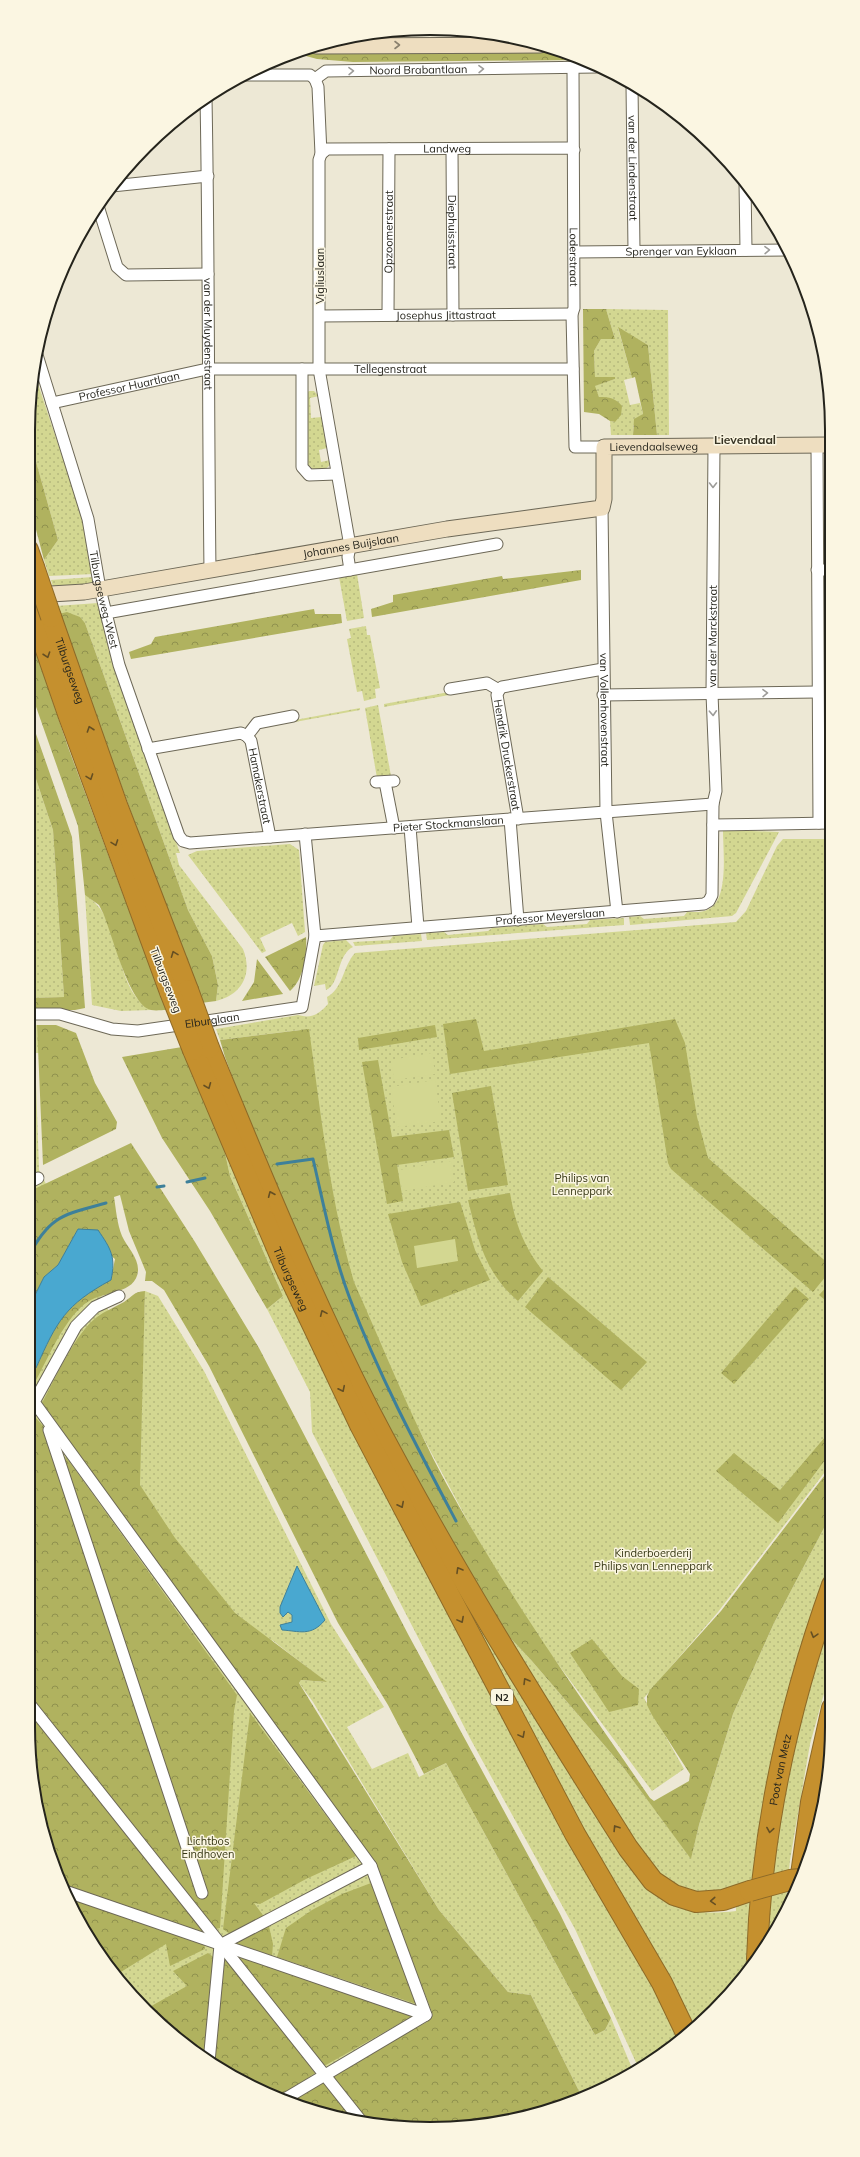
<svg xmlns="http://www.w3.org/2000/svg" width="860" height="2157" font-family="Mulish,sans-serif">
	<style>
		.grass { fill: url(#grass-dots) }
		.forest { fill: url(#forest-crowns) }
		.pitch { fill: #d3d791 }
		.water { fill: #49a8d0; stroke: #3e809a }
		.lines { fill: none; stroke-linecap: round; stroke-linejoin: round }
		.stream { stroke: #3e809a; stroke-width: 3 }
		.street-casing { stroke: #6d6857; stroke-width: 13 }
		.secondary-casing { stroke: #6d6857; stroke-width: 17 }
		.highway-casing { stroke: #8d6a28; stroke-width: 22 }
		.street { stroke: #fff; stroke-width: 11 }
		.secondary { stroke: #eedec0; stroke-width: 15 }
		.highway { stroke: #c5902e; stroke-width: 20 }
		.highway-bridge-casing { stroke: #8d6a28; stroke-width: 22; stroke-linecap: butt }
		.highway-bridge { stroke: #c5902e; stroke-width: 20 }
		.oneway { stroke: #8a816e }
		.oneway2 { stroke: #9d9c99 }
		.oneway3 { stroke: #654f23 }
		.labels { text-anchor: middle; stroke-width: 3; stroke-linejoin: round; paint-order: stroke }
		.shield { fill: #fbf6e2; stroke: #656357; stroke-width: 1 }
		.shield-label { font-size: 10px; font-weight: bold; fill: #25241c }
		.street-label { font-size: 11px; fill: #25241c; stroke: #fbf6e2 }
		.park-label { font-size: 11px; fill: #373814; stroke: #fbf6e2 }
		.neighbourhood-label { font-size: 12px; font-weight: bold; fill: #383424; stroke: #fbf6e2 }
		.rim { fill: none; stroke: #25241c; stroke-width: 2 }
	</style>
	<defs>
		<pattern id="grass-dots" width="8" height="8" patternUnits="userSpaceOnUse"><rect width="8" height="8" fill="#d3d791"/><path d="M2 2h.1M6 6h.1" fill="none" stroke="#b5b87c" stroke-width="1.8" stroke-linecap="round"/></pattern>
		<pattern id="forest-crowns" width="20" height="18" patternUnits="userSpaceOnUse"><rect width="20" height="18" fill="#b0b25f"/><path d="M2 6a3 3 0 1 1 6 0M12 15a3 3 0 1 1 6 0" fill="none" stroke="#8f914e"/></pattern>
	</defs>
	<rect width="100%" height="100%" fill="#ede8d5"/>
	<g class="grass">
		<polygon points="606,309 668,310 669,435 657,435 648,345 618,328 632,378 624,380 630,405 640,403 643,414 633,426 633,435 611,435 610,421 615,422 599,397 594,386 615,379 615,377 595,377 594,351 601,339 615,339"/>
		<polygon points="33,369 86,528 94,574 49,576 44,560 58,540 28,433"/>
		<polygon points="309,391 314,391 319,396 310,398 311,418 322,417 327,448 319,450 321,462 330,460 329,466 325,469 313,469 307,464 307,393"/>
		<polygon points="357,574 364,618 347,621 339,577"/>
		<polygon points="93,577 91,585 54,590 51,580"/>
		<path d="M98,603l16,66 66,184h-4l3,12 64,84c10,25 -1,46 -27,52l2,-16 -6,-29 -24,-46 -103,-287c-7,-8 -15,-11 -26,-9l-3,-8z"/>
		<polygon points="366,626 367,635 370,635 380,688 375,689 376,698 364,701 362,691 357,692 347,639 351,638 349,629"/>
		<polygon points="449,692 449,695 384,707 384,704"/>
		<polygon points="378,705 391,776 377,778 365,708"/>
		<polygon points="360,708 360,710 295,722 295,720"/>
		<polygon points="28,755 53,830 64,997 28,998"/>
		<path d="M727,830l52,2 -43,81 -4,3 -102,9 -1,-8 11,-1 4,3 40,-3 3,-4c7,0 16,1 22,-3 20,-10 14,-59 14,-78z"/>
		<path d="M783,839h47l1,625 -113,148 -74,86 40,71 -32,22 -126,-170 -44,-73 -106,-199 -51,-141 -25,-178 -80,10 -4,-11 82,-14c14,4 21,-1 30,-11l-1,-7c16,-8 16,-31 28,-44l381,-31 10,-11 31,-65z"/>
		<polygon points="290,844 299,850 305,932 298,936 292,923 260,938 266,951 262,953 188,855 197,851"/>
		<path d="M85,895c40,23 26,93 66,115l-30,1 -29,-6z"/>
		<polygon points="624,918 624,925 427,940 426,933 444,932 448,935 488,931 492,928 543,924 547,927 587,924 590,920"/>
		<polygon points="421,934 422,941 355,946 353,942 390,940 393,936"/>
		<path d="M346,940l7,7c-16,7 -13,38 -27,43l-1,-6 -11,2 9,-41 2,-3z"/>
		<path d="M28,1025h9l2,28h-4l4,117 103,208 3,-87 13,5 46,75 127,253 53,83 -37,20 25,42 36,-16 11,24 27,-14 149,272 10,-5 6,-12 23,55 -3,2 -49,22 -51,-102 -23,-3 -69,-82 -126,-208 -14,-19 2,-3 25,2 -54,-42 236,481c-43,5 -87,11 -131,4 -153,-24 -274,-122 -327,-268 -16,-42 -18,-86 -22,-130z"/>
		<polygon points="219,1125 682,2039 639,2069 575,1929 471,1740 312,1432 310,1392 267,1309 283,1296 230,1176"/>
		<path d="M831,1510l1,58 -23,61 -56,280 -4,62 -54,58 -114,-198 -102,-193 -53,-116 245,382c24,9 39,10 65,7v-26c-4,2 -9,5 -14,7 -41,14 -66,-20 -89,-47l-134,-219 32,34 92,107 68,91 8,-33 34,-111 41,-91 50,-95z"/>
		<polygon points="832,1604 832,1665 810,1744 790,1860 785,1913 763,1949 765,1908 793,1740"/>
		<polygon points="831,1743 829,1780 810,1857"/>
	</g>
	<g class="forest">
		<polygon points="554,48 581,60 353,62 317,59 295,53 305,50"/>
		<path d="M583,309h23l9,30h-14l-7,12 1,26h20v2l-20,7 4,11c11,0 16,1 23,9l-1,9 -6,7 -5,-1 -11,-7 -15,-2z"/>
		<polygon points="618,327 648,345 657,435 633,435 634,419 643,414 635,377 632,378"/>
		<polygon points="28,433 58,540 44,560 28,499"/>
		<polygon points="581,570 581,580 372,617 371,609 393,602 393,595 502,576 503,579"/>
		<polygon points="314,609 315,614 341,614 342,623 131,659 129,652 151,644 155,637"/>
		<polygon points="67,612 80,617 85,623 188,910 212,956 218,985 216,1001 201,1003 64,629 59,614"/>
		<path d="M28,629l40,118 98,263c-4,0 -10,1 -15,0 -22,-5 -39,-77 -48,-97l-4,-8 -14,-10 -7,-69 -50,-142z"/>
		<polygon points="28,711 72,837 85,1008 75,1010 28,1010 28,998 64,997 53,830 28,755"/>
		<path d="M306,937c1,17 -2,42 -16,54l-25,-34z"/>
		<polygon points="257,959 283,994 242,1001 254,982"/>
		<polygon points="476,1019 484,1051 675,1019 685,1043 697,1117 708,1158 831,1266 831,1270 813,1292 671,1169 668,1163 649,1043 450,1074 443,1024"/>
		<polygon points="37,1025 56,1025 76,1033 95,1083 117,1122 116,1129 43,1165"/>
		<polygon points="435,1025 437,1037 359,1050 358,1038"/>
		<path d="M309,1029c12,86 21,170 45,253 30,67 57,136 92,201 60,110 133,212 204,315l4,3 35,-20 1,-7 -38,-59 -5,-10v-9l3,-6 71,-79 110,-144v43l-7,18 -50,95 -41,91 -34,111 -8,34 -68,-92 -92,-107 -32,-34 -142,-256 -90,-200 -42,-113 -5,-17z"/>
		<polygon points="182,1047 219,1125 230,1176 283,1296 267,1309 210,1211 162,1138 122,1057"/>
		<polygon points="378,1060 392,1137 449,1130 454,1157 397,1165 403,1201 387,1204 362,1062"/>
		<polygon points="28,1064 33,1170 28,1172"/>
		<polygon points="491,1086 508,1185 468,1191 452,1093"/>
		<path d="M131,1143l64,99 64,106 150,288 151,278 51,104 -6,12 -10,5 -149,-272 -22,11 -36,-69 -50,-82 -129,-257 -45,-76 -12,-9h-7l1,-9 -17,-41 -9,-36 -6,2c2,12 3,27 8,39 5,11 17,22 16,35 -2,23 -35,21 -49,30 -24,15 -40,56 -54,81l-7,-11 8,-3c21,-48 29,-62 75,-89l4,-20 -37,-30 -20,36 -14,12 -9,18 -7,26v-129z"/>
		<path d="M510,1193c5,30 14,54 33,78l-25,30c-33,-28 -40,-61 -50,-101z"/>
		<polygon points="460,1202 475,1250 490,1280 421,1306 402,1262 388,1214"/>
		<polygon points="548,1277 647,1362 621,1390 525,1307"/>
		<polygon points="831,1282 831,1305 819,1295"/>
		<polygon points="795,1287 809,1299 734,1384 721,1373"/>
		<path d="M145,1291l-5,194 35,53 60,75 92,69 -26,-2 -2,3 140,227 69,82 23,3 51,102c-58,26 -123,34 -186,30 -8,-1 -23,1 -30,-4 -7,-6 -26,-35 -34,-44l5,-7 90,-50 6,-7 -56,-146 -330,-456 -5,-10c13,-24 34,-71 55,-86 8,-6 18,-10 27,-15 9,-6 9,-10 21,-11z"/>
		<polygon points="30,1418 36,1418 43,1426 199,1896 207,1890 64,1461 66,1457 237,1695 234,1711 220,1928 212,1930 190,1900 28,1696 28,1421"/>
		<polygon points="831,1430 831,1452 778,1523 716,1471 734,1453 780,1490"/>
		<polygon points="592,1639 622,1676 639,1689 638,1705 609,1712 570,1653"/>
		<path d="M28,1708l181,225 -4,4 -141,-49c-27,-58 -36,-117 -36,-180z"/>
		<polygon points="250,1713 356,1856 306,1879 260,1904 254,1903 265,1918 234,1937 223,1929"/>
		<polygon points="371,1883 416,2004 277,1957 286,1928 312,1910 342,1894"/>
		<polygon points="67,1896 204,1943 205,1949 170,1966 166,1944 116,1975 82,1928"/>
		<polygon points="268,1922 273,1944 272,1957 235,1948 235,1939"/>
		<polygon points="234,1951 413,2016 326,2065 320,2066 231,1954"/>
		<polygon points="208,1953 216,1959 204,2059 185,2046 146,2009 187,1986 173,1971"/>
		<polygon points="227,1958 315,2073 279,2098 229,2075 214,2065 219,1996 224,1960"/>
		<polygon points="322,2082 324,2083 354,2120 301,2108 288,2102"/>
	</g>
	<g class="pitch">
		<polygon points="432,1053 435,1074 394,1080 391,1060"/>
		<polygon points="435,1080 441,1121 397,1127 391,1087"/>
		<polygon points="451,1161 454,1182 402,1191 399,1170"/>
		<polygon points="455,1239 458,1261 417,1268 414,1246"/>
	</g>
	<g class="water">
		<path d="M78,1229l20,1c13,19 18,27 13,50 -46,25 -54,41 -75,88l-8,2v-49l7,-26 9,-18 14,-12z"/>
		<path d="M297,1566l28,54c-14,17 -26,11 -43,10l-2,-5 12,-3v-7l-4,-3 -5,5 -3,-4v-6z"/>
	</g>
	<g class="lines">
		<g class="stream">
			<path d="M277,1164l36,-5c11,47 20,95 37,140 29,77 68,150 106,222"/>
			<polyline points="187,1182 205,1178"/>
			<polyline points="157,1187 164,1186"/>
			<path d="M28,1257c22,-42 35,-42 78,-54"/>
		</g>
		<defs>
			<g id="street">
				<path id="s1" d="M573,68l1,240 -2,6 3,133h29"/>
				<polyline points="244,75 310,75 315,79"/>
				<polyline points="315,79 318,87 321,154 319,160 319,369 350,546 348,557 350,570"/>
				<path id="s2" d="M315,79l11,-8 270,-4"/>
				<path id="s3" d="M632,85l2,166"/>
				<path id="s4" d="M206,98c3,157 2,315 4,472"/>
				<path id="s5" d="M452,149l1,166"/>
				<path id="s6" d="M321,154l6,-5 242,-1 5,2"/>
				<polyline points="745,182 746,250"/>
				<polyline points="112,186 208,176"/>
				<polyline points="98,206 117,267 126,275 208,274"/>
				<path id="s7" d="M574,252l213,-2"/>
				<path id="s8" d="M388,315l1,-166"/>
				<path id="s9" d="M320,316l252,-2"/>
				<path id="s10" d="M37,355l51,164 12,70 19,76 60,171 4,5 7,2 523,-39"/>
				<polyline points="302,369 302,467 309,475 336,474"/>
				<path id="s11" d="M52,403l155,-34h366"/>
				<polyline points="817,446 819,823"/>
				<path id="s12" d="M602,508l4,304 11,100"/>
				<polyline points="817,570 829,570"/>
				<polyline points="106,613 497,544"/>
				<polyline points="450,689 487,683 499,690 502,687 603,669"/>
				<path id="s13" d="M499,690l-2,5 21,124"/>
				<polyline points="603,695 817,692"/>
				<path id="s14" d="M247,736l4,5 19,96"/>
				<polyline points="247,736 257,723 293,716"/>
				<polyline points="148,749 241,733 247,736"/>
				<polyline points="376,782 394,781"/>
				<polyline points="385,782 394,828"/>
				<polyline points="510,819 518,920"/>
				<polyline points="713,825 830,823"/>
				<polyline points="410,827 418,927"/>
				<path id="s15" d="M315,936l389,-32 5,-3 3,-6 1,-91 3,-13 -4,-97 2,-248"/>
				<path id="s16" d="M28,1014h32l52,15 26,2 164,-24 13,-71 -10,-102"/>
				<polyline points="28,1183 38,1178"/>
				<polyline points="119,1296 95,1307 76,1326 34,1402 371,1866 220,1945"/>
				<polyline points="28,1391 34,1402 28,1414"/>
				<polyline points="49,1430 202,1893"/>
				<polyline points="28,1702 362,2122"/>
				<polyline points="65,1891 426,2015 371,1866"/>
				<polyline points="209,2062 220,1945"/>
				<polyline points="283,2100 426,2015"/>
			</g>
			<g id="secondary">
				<polyline points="316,46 540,45"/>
				<path id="s17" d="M34,595l50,-3 363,-63 155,-21 2,-9v-52l225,-2"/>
			</g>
			<g id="highway">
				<polyline points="28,550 34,567"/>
				<polyline points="28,598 68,714 170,992"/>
				<path id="s18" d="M51,617l66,188 71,185"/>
				<path d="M209,1048c50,122 100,244 160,362 78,150 169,295 259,438l25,33 21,14 22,7 27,-2 27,-9"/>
				<path id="s19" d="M193,1050l91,215 76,160 215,409 87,149 25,52"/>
				<polyline points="800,1882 811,1802 832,1708"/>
				<path id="s20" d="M757,1959c4,-127 32,-254 75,-374"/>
			</g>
		</defs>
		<use href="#street" class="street-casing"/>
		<use href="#secondary" class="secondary-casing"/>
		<use href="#highway" class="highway-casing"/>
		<use href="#street" class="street"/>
		<use href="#secondary" class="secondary"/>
		<use href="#highway" class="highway"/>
		<defs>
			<g id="highway-bridge">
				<polyline points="34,567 51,617"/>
				<polyline points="188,990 209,1048"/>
				<polyline points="170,992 193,1050"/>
				<polyline points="750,1891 790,1880 801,1879"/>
			</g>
		</defs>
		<use href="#highway-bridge" class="highway-bridge-casing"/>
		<use href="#highway-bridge" class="highway-bridge"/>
	</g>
	<defs><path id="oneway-chevron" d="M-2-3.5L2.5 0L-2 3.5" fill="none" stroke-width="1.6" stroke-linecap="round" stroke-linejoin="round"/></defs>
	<use class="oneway" href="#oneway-chevron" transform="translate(397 45)"/>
	<g class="oneway2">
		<use href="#oneway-chevron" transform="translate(481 69) rotate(-1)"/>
		<use href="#oneway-chevron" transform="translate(351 71) rotate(-1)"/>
		<use href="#oneway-chevron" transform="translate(767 250) rotate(-1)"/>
		<use href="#oneway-chevron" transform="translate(713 485) rotate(90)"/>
		<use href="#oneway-chevron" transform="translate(765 693) rotate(-1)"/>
		<use href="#oneway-chevron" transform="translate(713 713) rotate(87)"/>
	</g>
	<g class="oneway3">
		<use href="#oneway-chevron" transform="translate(47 655) rotate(71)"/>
		<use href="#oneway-chevron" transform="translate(90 729) rotate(-109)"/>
		<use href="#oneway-chevron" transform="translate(90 777) rotate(70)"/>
		<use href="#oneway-chevron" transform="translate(115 843) rotate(70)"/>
		<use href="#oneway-chevron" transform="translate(174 954) rotate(-111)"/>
		<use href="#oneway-chevron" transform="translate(208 1086) rotate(68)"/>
		<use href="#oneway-chevron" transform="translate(271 1194) rotate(-113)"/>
		<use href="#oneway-chevron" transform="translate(323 1313) rotate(-114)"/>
		<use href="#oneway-chevron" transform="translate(342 1389) rotate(64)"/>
		<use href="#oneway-chevron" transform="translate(401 1505) rotate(63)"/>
		<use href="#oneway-chevron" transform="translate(459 1570) rotate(-120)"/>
		<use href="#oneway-chevron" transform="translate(461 1620) rotate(62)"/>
		<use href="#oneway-chevron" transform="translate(814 1635) rotate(106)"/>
		<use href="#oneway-chevron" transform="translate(526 1681) rotate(-121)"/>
		<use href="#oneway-chevron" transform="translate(522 1735) rotate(62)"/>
		<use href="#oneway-chevron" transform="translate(616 1828) rotate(-122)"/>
		<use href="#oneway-chevron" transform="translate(770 1830) rotate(99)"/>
		<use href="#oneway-chevron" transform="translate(713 1901) rotate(176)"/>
	</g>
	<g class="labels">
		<rect class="shield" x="491" y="1689" width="22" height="16" rx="3"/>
		<g class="shield-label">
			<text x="502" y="1701">N2</text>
		</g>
		<g class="street-label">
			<text dy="4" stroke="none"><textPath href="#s2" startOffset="106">Noord Brabantlaan</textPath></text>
			<text dy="4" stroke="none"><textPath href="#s6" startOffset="128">Landweg</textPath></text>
			<text dy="4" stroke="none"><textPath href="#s3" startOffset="83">van der Lindenstraat</textPath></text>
			<text dy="4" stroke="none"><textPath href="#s8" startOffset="83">Opzoomerstraat</textPath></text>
			<text dy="4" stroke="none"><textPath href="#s5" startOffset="83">Diephuisstraat</textPath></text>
			<text dy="4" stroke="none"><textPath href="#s7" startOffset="107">Sprenger van Eyklaan</textPath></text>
			<text dy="4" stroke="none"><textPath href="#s1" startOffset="189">Loderstraat</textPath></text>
			<text transform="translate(320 276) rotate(-90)" y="4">Vigliuslaan</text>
			<text dy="4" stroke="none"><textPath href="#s9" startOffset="126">Josephus Jittastraat</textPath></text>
			<text dy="4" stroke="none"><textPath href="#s4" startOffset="236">van der Muydenstraat</textPath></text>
			<text dy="4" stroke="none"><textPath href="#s11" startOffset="342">Tellegenstraat</textPath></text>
			<text dy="4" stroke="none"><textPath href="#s11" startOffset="79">Professor Huartlaan</textPath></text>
			<text dy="4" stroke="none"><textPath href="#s17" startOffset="686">Lievendaalseweg</textPath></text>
			<text dy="4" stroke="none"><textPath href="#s17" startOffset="321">Johannes Buijslaan</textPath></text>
			<text dy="4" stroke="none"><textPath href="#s10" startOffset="254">Tilburgseweg-West</textPath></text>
			<text dy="4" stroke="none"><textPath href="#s15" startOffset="662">van der Marckstraat</textPath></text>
			<text dy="4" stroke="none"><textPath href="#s18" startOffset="57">Tilburgseweg</textPath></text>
			<text dy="4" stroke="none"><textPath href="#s12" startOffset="202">van Vollenhovenstraat</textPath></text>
			<text dy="4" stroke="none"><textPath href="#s13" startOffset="66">Hendrik Druckerstraat</textPath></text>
			<text dy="4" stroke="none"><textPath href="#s14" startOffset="52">Hamakerstraat</textPath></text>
			<text dy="4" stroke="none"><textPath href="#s10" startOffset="775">Pieter Stockmanslaan</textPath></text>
			<text dy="4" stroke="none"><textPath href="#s15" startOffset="236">Professor Meyerslaan</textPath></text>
			<text transform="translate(166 980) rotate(69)" y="4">Tilburgseweg</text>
			<text dy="4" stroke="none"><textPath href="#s16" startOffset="187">Elburglaan</textPath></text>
			<text dy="4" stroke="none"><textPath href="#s19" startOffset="249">Tilburgseweg</textPath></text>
			<text dy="4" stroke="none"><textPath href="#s20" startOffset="191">Poot van Metz</textPath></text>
		</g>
		<g class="park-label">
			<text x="582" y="1182">Philips van<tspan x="582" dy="13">Lenneppark</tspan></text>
			<text x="653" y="1557">Kinderboerderij<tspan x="653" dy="13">Philips van Lenneppark</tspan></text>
			<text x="208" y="1845">Lichtbos<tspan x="208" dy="13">Eindhoven</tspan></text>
		</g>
		<g class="neighbourhood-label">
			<text x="745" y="444">Lievendaal</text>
		</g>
	</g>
	<path d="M0 0H860V2157H0ZM430 35H430A395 395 0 0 1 825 430V1727A395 395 0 0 1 430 2122H430A395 395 0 0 1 35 1727V430A395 395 0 0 1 430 35Z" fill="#fbf6e2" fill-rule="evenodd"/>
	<path class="rim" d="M430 35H430A395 395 0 0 1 825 430V1727A395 395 0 0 1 430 2122H430A395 395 0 0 1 35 1727V430A395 395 0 0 1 430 35Z"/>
</svg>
